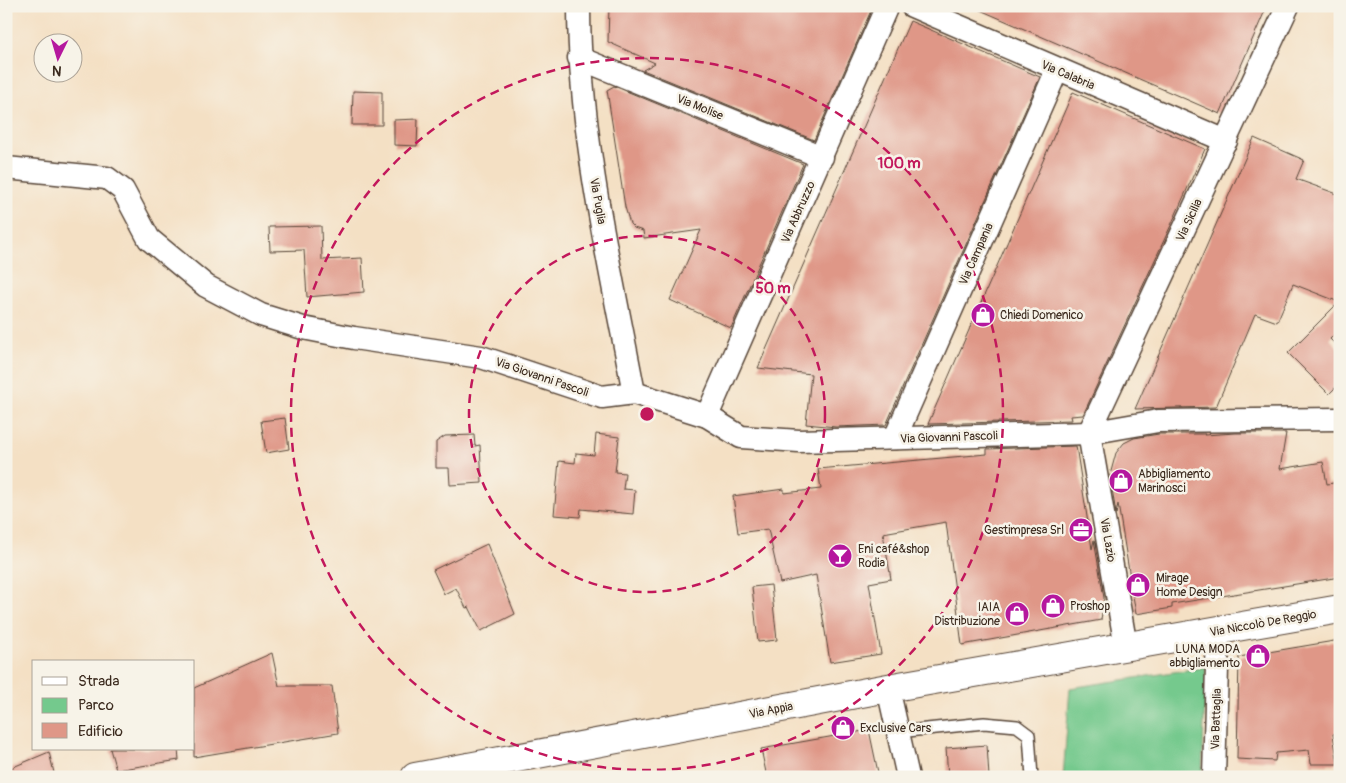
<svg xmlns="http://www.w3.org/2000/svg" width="1346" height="783" font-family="Pangolin,sans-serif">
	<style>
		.green { fill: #74c98d; stroke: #587a56 }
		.building { fill: #df9787 }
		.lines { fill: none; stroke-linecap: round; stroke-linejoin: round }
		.lane-casing { stroke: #574537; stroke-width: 14 }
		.street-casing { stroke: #574537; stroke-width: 25 }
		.secondary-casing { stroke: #574537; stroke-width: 30 }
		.lane { stroke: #fff; stroke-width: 11 }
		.street { stroke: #fff; stroke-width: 22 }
		.secondary { stroke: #fff; stroke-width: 28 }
		.ring { fill: none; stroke: #c2185b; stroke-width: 2.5; stroke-dasharray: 9 6 }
		.labels { text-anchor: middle; stroke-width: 5; stroke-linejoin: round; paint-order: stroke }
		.street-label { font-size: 12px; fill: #3b2a1e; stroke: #f7f3e8 }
		.poi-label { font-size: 12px; fill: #3b2a1e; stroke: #f7f3e8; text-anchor: start }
		.centre { fill: #c2185b; stroke: #f7f3e8; stroke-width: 2.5 }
		.ring-label { font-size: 15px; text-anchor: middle; font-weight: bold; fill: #c2185b; stroke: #f7f3e8; stroke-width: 5; stroke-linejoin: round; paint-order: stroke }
	</style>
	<rect width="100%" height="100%" fill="#f7f3e8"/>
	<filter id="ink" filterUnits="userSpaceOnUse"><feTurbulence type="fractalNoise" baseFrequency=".02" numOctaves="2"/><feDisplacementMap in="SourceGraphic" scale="10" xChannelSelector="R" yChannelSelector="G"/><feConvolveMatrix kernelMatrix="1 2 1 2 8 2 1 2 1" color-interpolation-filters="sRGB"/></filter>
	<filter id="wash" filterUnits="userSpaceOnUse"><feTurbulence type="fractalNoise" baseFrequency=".0096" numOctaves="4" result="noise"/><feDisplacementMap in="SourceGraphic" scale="20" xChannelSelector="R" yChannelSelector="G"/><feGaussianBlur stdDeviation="1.12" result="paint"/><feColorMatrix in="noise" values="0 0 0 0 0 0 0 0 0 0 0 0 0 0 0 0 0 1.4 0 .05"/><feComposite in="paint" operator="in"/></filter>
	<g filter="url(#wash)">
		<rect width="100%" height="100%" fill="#f4e0c4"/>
		<polygon class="green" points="1206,667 1202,777 1063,777 1070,688"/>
		<g id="blocks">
			<g class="building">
				<polygon points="609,6 873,6 814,140 643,70 655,63 608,42"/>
				<polygon points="971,6 1267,6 1220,114"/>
				<polygon points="910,21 1040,77 886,425 836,427 806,424 811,374 758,368"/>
				<polygon points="614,86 803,164 731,328 670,300 701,230 644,238 643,231 634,228 630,224 625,207 607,90"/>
				<polygon points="353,91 382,92 382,125 352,125"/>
				<polygon points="1073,92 1205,149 1172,223 1083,415 1071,416 1072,420 928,424"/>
				<polygon points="418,119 417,146 394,145 394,120"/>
				<polygon points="1254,138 1304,160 1296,179 1340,195 1340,329 1330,339 1340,349 1340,383 1329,394 1288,353 1339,302 1293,284 1277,322 1255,314 1216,407 1135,409"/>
				<polygon points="321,226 322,260 362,258 364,292 307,297 304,250 270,251 269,227"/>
				<polygon points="285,418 289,449 266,453 261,421"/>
				<polygon points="1236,433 1286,433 1280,469 1323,462 1327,484 1340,482 1340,577 1172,604 1172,608 1136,614 1118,504 1116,514 1110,475 1116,453 1124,443 1134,438 1159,434 1205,434 1204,435"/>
				<polygon points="596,434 619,437 615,472 625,473 623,489 635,490 633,514 581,509 580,517 554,515 559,461 575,463 576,453 594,455"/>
				<polygon points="474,435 475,446 480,445 482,483 450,485 449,468 436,468 436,442 445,436"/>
				<polygon points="1076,446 1092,549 1094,540 1104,598 1101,620 962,645 946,522 883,533 891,579 869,583 881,654 830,662 816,575 780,583 768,529 738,533 733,496 784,489 784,493 821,489 818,469 987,454 987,449"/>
				<polygon points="487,544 515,614 481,631 469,607 466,608 456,588 444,594 433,570"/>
				<polygon points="771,585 777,640 758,642 752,587"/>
				<polygon points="1340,640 1340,733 1333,734 1338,764 1311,764 1309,750 1276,753 1275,761 1237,759 1239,657"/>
				<polygon points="272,653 279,686 332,686 338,733 194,757 194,688"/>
				<polygon points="869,730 879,777 767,777 761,749"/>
				<polygon points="987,745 989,777 948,777 946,748"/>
				<polygon points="110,749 178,749 179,760 116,770"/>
				<polygon points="49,752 55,777 6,777 6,770"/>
			</g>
		</g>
	</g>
	<g filter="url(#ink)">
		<use href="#blocks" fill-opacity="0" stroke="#574537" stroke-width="1"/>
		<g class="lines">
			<defs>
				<polyline id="lane" points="898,732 984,723 1017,726 1029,735 1032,777"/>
				<g id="street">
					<path d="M579,6c0,131 31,260 55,387"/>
					<polyline points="912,6 1226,141"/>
					<polyline points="579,58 822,157"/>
					<polyline points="6,168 107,178 123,190 149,239 206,286 261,315 303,328 354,338 481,357 602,397 634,393 707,416 741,437 799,441 1089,433 1158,421 1340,419"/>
					<polyline points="707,416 887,6"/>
					<polyline points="895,438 1057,70"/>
					<polyline points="1126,647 1089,433 1288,6"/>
					<polyline points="888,688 908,777"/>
					<polyline points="1214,777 1218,631"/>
				</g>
				<polyline id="secondary" points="415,777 888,688 1340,609"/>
			</defs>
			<use href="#lane" class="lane-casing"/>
			<use href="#street" class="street-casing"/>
			<use href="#secondary" class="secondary-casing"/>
			<use href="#lane" class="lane"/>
			<use href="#street" class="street"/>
			<use href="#secondary" class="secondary"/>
		</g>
	</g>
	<g class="ring">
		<circle cx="647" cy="414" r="178"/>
		<circle cx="647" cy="414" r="356"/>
	</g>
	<defs>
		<symbol id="shop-disc" viewBox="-11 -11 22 22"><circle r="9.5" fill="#b5179e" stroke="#f7f3e8"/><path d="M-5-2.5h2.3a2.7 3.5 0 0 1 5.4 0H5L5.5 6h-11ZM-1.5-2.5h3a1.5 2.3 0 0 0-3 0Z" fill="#fff"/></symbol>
		<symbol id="office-disc" viewBox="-11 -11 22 22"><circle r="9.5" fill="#b5179e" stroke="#f7f3e8"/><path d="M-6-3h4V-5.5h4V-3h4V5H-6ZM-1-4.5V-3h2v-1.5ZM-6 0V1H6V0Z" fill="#fff"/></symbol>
		<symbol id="bar-disc" viewBox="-11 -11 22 22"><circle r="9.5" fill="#b5179e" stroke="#f7f3e8"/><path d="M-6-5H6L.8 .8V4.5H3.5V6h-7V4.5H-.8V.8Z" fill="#fff"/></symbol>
	</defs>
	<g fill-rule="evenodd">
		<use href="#shop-disc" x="969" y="301" width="28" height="28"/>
		<use href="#shop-disc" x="1107" y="467" width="28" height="28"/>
		<use href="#office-disc" x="1067" y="516" width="28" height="28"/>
		<use href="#bar-disc" x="826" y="542" width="28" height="28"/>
		<use href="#shop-disc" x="1124" y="571" width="28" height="28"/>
		<use href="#shop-disc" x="1039" y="592" width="28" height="28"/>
		<use href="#shop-disc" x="1003" y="600" width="28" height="28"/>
		<use href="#shop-disc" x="1244" y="642" width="28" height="28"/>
		<use href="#shop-disc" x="829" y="714" width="28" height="28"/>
	</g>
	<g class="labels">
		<g class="street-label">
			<text transform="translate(1068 75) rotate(23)" y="4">Via Calabria</text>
			<text transform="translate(700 107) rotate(22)" y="4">Via Molise</text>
			<text transform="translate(598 201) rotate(80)" y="4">Via Puglia</text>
			<text transform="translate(798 212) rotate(-66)" y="4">Via Abbruzzo</text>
			<text transform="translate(1189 220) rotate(-65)" y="4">Via Sicilia</text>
			<text transform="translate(976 254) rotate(-66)" y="4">Via Campania</text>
			<text transform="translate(542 377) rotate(19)" y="4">Via Giovanni Pascoli</text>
			<text transform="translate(949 437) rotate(-2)" y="4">Via Giovanni Pascoli</text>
			<text transform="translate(1108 540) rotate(80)" y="4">Via Lazio</text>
			<text transform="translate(1263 623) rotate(-10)" y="4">Via Niccolò De Reggio</text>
			<text transform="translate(771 710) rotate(-11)" y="4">Via Appia</text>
			<text transform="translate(1216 719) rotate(-88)" y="4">Via Battaglia</text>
		</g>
		<g class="poi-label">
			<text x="1000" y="319">Chiedi Domenico</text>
			<text x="1138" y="478">Abbigliamento<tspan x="1138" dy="14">Marinosci</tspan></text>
			<text x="1064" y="534" text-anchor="end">Gestimpresa Srl</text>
			<text x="858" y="553">Eni café&amp;shop<tspan x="858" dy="14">Rodia</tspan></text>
			<text x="1156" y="582">Mirage<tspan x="1156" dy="14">Home Design</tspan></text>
			<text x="1070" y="610">Proshop</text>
			<text x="1000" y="611" text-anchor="end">IAIA<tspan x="1000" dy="14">Distribuzione</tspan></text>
			<text x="1240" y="653" text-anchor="end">LUNA MODA<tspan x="1240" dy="14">abbigliamento</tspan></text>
			<text x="860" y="732">Exclusive Cars</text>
		</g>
	</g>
	<circle cx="647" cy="414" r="8" class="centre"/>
	<g class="ring-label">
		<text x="899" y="168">100 m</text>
		<text x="773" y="293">50 m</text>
	</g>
	<rect width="1346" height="783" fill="none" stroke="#f7f3e8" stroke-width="25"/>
	<rect x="32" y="660" width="162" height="90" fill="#f7f3e8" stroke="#aca397"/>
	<rect x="42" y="677" width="25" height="8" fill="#ffffff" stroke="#aca397"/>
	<text x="78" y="686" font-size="15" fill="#3b2a1e">Strada</text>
	<rect x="42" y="698" width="25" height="15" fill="#74c98d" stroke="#aca397"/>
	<text x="78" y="710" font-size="15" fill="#3b2a1e">Parco</text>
	<rect x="42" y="723" width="25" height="15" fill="#df9787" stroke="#aca397"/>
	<text x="78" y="736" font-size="15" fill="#3b2a1e">Edificio</text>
	<g transform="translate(58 58) rotate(185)"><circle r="24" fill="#f7f3e8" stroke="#aca397"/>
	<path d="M0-4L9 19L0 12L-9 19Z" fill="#b5179e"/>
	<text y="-8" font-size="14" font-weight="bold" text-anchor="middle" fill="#3b2a1e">N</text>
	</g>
</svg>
